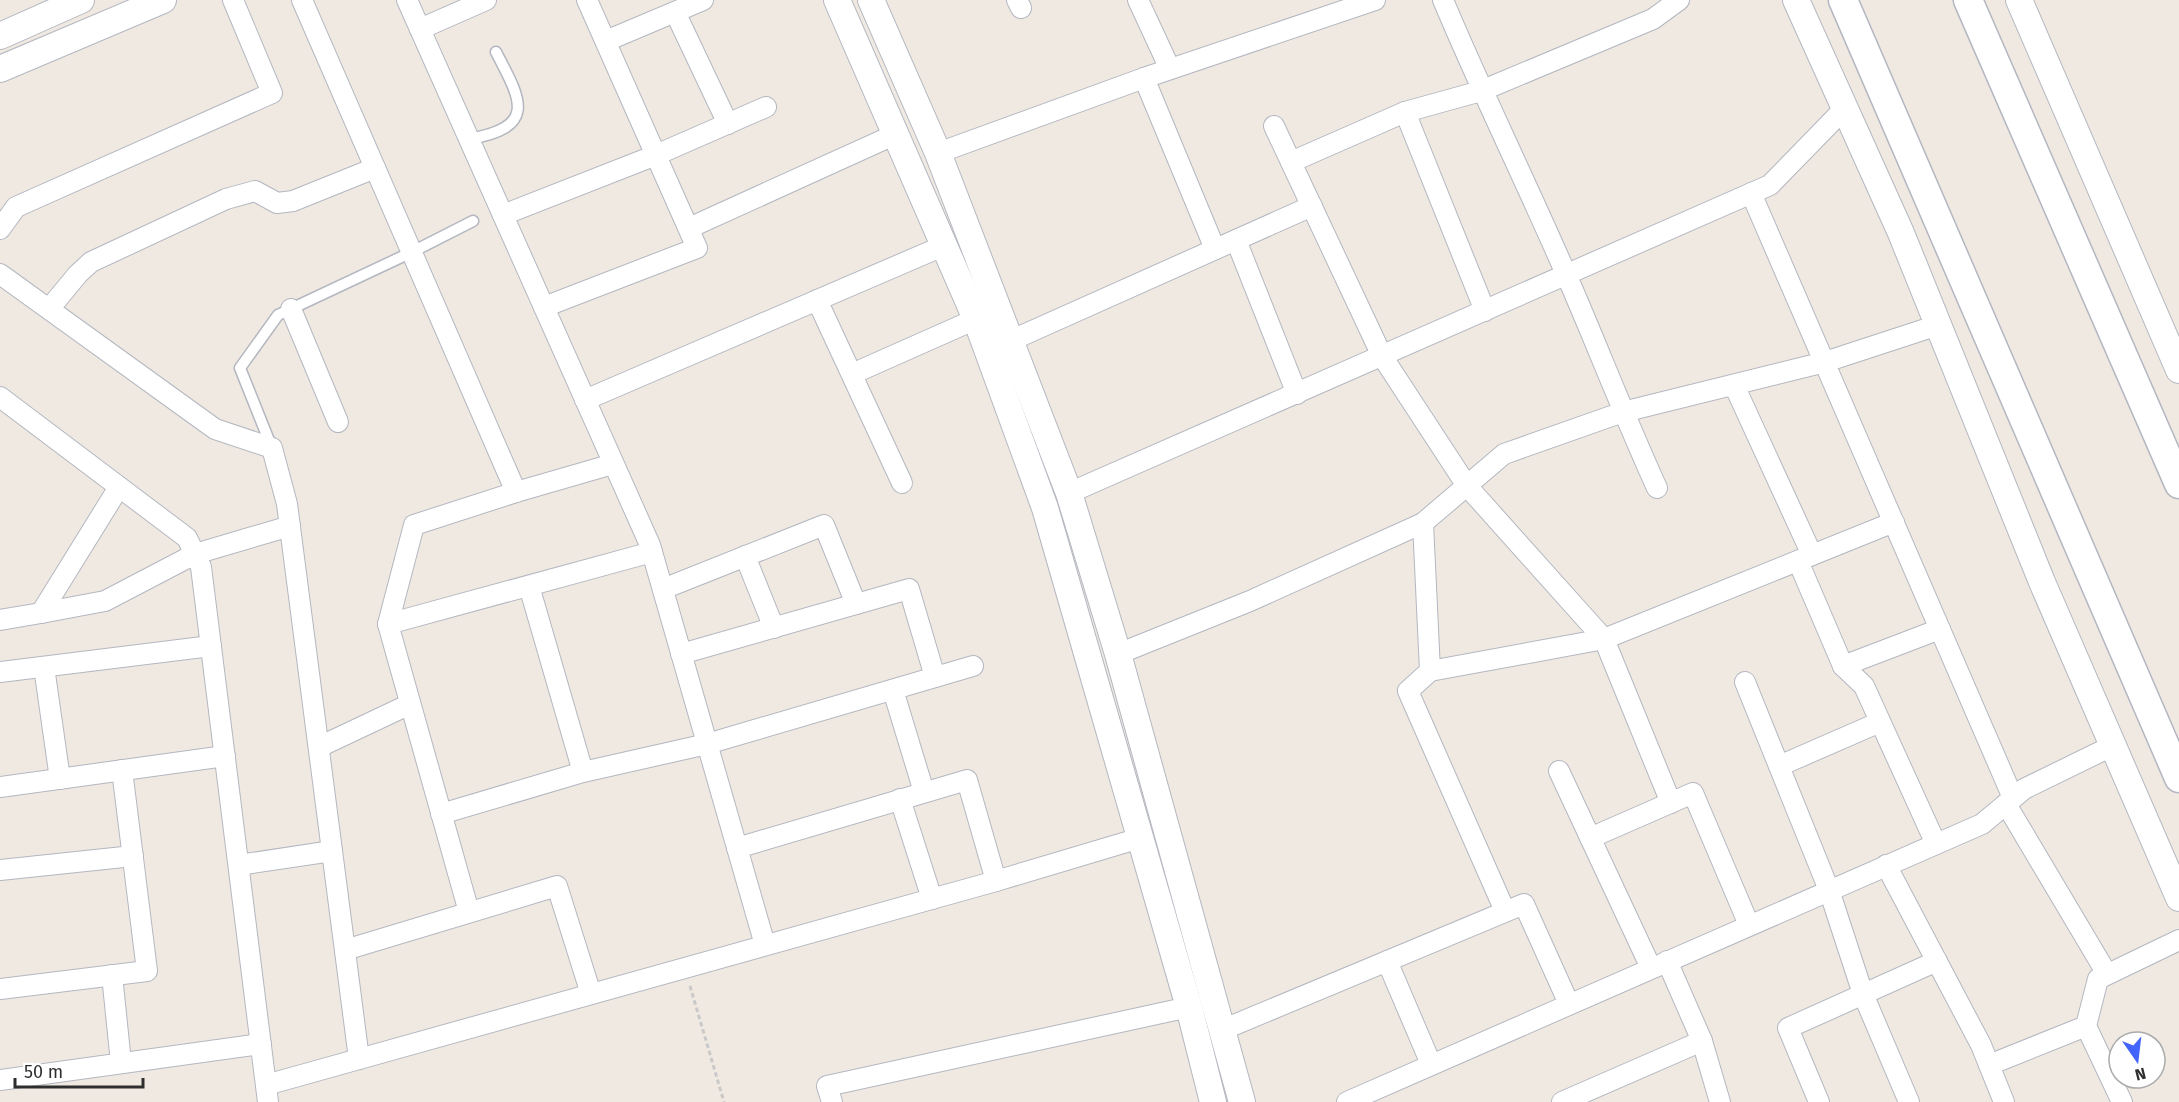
<svg xmlns="http://www.w3.org/2000/svg" width="2179" height="1102" font-family="'Fira Sans',sans-serif">
	<style>
		.lines { fill: none; stroke-linecap: round; stroke-linejoin: round }
		.service-casing { stroke: #b4b7c1; stroke-width: 13 }
		.minor-casing { stroke: #b4b7c1; stroke-width: 22 }
		.tertiary-casing { stroke: #b4b7c1; stroke-width: 28 }
		.secondary-casing { stroke: #b4b7c1; stroke-width: 31 }
		.path { stroke: #c9c9c9; stroke-width: 3; stroke-dasharray: 4.5 3; stroke-linecap: butt }
		.service { stroke: #fff; stroke-width: 10 }
		.minor { stroke: #fff; stroke-width: 20 }
		.tertiary { stroke: #fff; stroke-width: 26 }
		.secondary { stroke: #fff; stroke-width: 28 }
	</style>
	<rect width="100%" height="100%" fill="#efe9e1"/>
	<g class="lines">
		<defs>
			<g id="service">
				<path d="M469,139c69,-12 52,-39 27,-87"/>
				<polyline points="272,448 240,368 278,315 412,252 473,221"/>
			</g>
			<g id="minor">
				<polyline points="302,0 516,492"/>
				<polyline points="407,0 650,545 765,945"/>
				<polyline points="1017,0 1021,8"/>
				<polyline points="1138,0 1170,69"/>
				<path d="M1443,0c39,93 83,182 123,274 31,71 59,144 91,214"/>
				<polyline points="675,12 728,124"/>
				<polyline points="420,29 486,0"/>
				<polyline points="606,41 703,0"/>
				<polyline points="1144,78 1215,249"/>
				<polyline points="1405,112 1485,311"/>
				<polyline points="1274,126 1382,356 1467,486 1604,639 1671,803"/>
				<polyline points="938,153 1144,78 1375,0"/>
				<polyline points="1291,162 1405,112 1481,91 1653,19 1679,0"/>
				<polyline points="1751,193 2013,798"/>
				<polyline points="503,215 656,155 766,107"/>
				<polyline points="689,228 896,134"/>
				<polyline points="0,229 16,207 272,93 233,0"/>
				<polyline points="1236,240 1297,394"/>
				<polyline points="0,274 215,429 272,448 287,504 359,1059"/>
				<polyline points="817,300 902,483"/>
				<polyline points="544,307 697,248 587,0"/>
				<polyline points="49,309 78,274 91,262 226,199 255,191 277,203 293,201 375,168"/>
				<polyline points="291,309 338,422"/>
				<polyline points="1012,340 1312,206"/>
				<polyline points="852,374 976,319"/>
				<polyline points="1734,385 1812,555"/>
				<polyline points="0,397 187,538 201,567 268,1102"/>
				<polyline points="585,400 943,246"/>
				<polyline points="1069,493 1770,185 1844,109"/>
				<polyline points="1423,523 1430,671"/>
				<polyline points="745,556 774,628"/>
				<polyline points="1798,561 1843,666 1864,686 1936,844"/>
				<polyline points="529,586 583,772"/>
				<polyline points="663,589 824,525 856,604"/>
				<polyline points="41,613 105,601 195,554 290,526"/>
				<polyline points="0,620 41,613 119,487"/>
				<polyline points="388,624 652,552"/>
				<polyline points="681,654 909,589 935,677"/>
				<polyline points="1118,654 1250,601 1423,523 1504,454 1623,412 1825,362 1938,325"/>
				<polyline points="1843,666 1940,629"/>
				<polyline points="44,667 60,779"/>
				<polyline points="0,672 211,646"/>
				<polyline points="1745,682 1829,890 1863,994 1909,1102"/>
				<polyline points="893,690 924,792"/>
				<polyline points="319,747 410,704"/>
				<polyline points="1779,766 1880,722"/>
				<polyline points="1559,771 1651,968"/>
				<polyline points="0,787 225,756"/>
				<polyline points="900,799 932,899"/>
				<polyline points="2006,804 2107,974"/>
				<polyline points="441,814 583,772 707,744 973,666"/>
				<polyline points="1590,838 1693,793 1749,925"/>
				<polyline points="737,848 967,780 996,881"/>
				<polyline points="239,865 332,851"/>
				<polyline points="1886,865 1981,1045 2004,1102"/>
				<polyline points="0,870 133,856"/>
				<polyline points="1505,911 1408,691 1430,671 1604,639 1894,522"/>
				<polyline points="469,912 388,624 414,525 516,492 613,464"/>
				<polyline points="345,950 557,886 591,994"/>
				<polyline points="1387,961 1431,1064"/>
				<polyline points="1667,961 1702,1041 1720,1102"/>
				<polyline points="112,975 121,1063"/>
				<polyline points="0,989 147,971 122,770"/>
				<polyline points="2086,1026 2122,1102"/>
				<polyline points="1222,1030 1524,904 1569,1004"/>
				<polyline points="1989,1065 2086,1026 2098,979 2179,940"/>
				<polyline points="0,1080 261,1044"/>
				<polyline points="266,1085 996,881 1140,838"/>
				<polyline points="832,1102 827,1086 1189,1007"/>
				<polyline points="1347,1102 1982,824 2024,789 2114,745"/>
				<polyline points="1562,1102 1702,1041"/>
				<polyline points="1819,1102 1788,1028 1937,961"/>
			</g>
			<g id="tertiary">
				<polyline points="837,0 976,319 1045,508 1189,1007 1213,1102"/>
				<polyline points="871,0 938,153 1069,493 1118,654 1242,1102"/>
				<polyline points="1796,0 1901,233 2042,582 2179,898"/>
				<polyline points="2019,0 2179,370"/>
				<polyline points="0,36 81,0"/>
				<polyline points="0,69 163,0"/>
			</g>
			<g id="secondary">
				<polyline points="1843,0 2179,778"/>
				<polyline points="1968,0 2179,484"/>
			</g>
		</defs>
		<use href="#service" class="service-casing"/>
		<use href="#minor" class="minor-casing"/>
		<use href="#tertiary" class="tertiary-casing"/>
		<use href="#secondary" class="secondary-casing"/>
		<polyline class="path" points="690,986 724,1102"/>
		<use href="#service" class="service"/>
		<use href="#minor" class="minor"/>
		<use href="#tertiary" class="tertiary"/>
		<use href="#secondary" class="secondary"/>
	</g>
	<g transform="translate(2137 1060) rotate(166)"><circle r="28" fill="#ffffff" stroke="#ababab" stroke-width="1.5"/>
	<path d="M0-4.5L10 22L0 15L-10 22Z" fill="#4264fb"/>
	<text y="-9" font-size="16" font-weight="bold" text-anchor="middle" fill="#2e2e2e">N</text>
	</g>
	<path d="M15 1078v9h128v-9" fill="none" stroke="#2e2e2e" stroke-width="3"/>
	<text x="24" y="1078" font-size="18" fill="#2e2e2e" stroke="#ffffff" stroke-width="4.5" paint-order="stroke">50 m</text>
</svg>
